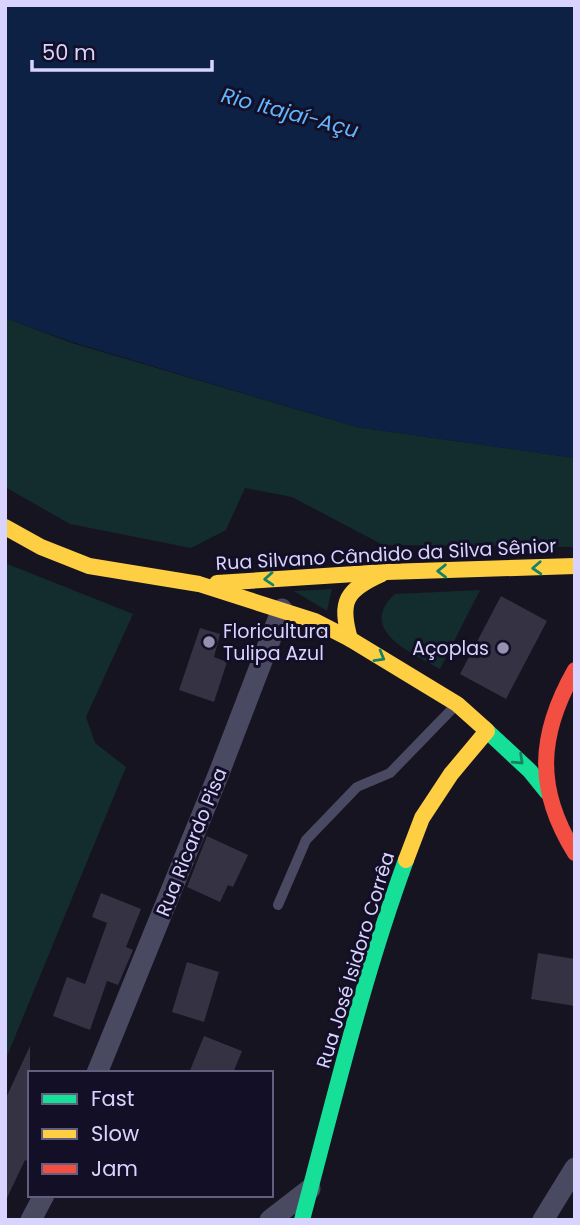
<svg xmlns="http://www.w3.org/2000/svg" width="580" height="1225" font-family="Poppins,sans-serif">
	<style>
		.green { fill: #132c2d }
		.water { fill: #0d2144 }
		.building { fill: #343243 }
		.lines { fill: none; stroke-linecap: round; stroke-linejoin: round }
		.lane { stroke: #4a4962; stroke-width: 10 }
		.street { stroke: #4a4962; stroke-width: 21 }
		.fast { stroke: #16e098; stroke-width: 16 }
		.slow { stroke: #ffcf43; stroke-width: 16 }
		.jam { stroke: #f24e42; stroke-width: 16 }
		.oneway { stroke: #158265 }
		.poi-dot { fill: #9591b1; stroke: #130f26; stroke-width: 2.5 }
		.labels { text-anchor: middle; stroke-width: 6; stroke-linejoin: round; paint-order: stroke }
		.street-label { font-size: 19px; fill: #d9d4ff; stroke: #130f26 }
		.poi-label { font-size: 19px; fill: #d9d4ff; stroke: #130f26; text-anchor: start }
		.water-label { font-size: 21px; font-style: italic; fill: #62b6ff; stroke: #130f26 }
	</style>
	<rect width="100%" height="100%" fill="#161421"/>
	<g class="green">
		<polygon points="5,318 72,343 357,427 575,458 575,547 383,545 292,497 245,488 226,530 191,548 70,524 5,487"/>
		<polygon points="5,563 133,614 86,717 95,743 126,767 5,1061"/>
		<polygon points="332,589 327,611 294,591"/>
		<path d="M480,590l-40,79c-28,-16 -84,-39 -45,-75z"/>
	</g>
	<polygon class="water" points="5,5 575,5 575,458 357,427 72,342 5,318"/>
	<g class="building">
		<polygon points="501,596 547,621 506,699 460,674"/>
		<polygon points="200,628 220,634 214,657 227,662 214,702 179,690"/>
		<polygon points="207,836 248,855 233,887 228,885 220,902 187,887"/>
		<polygon points="101,893 141,909 126,947 133,950 118,985 107,981 90,1030 53,1016 67,977 85,984 107,923 92,917"/>
		<polygon points="538,953 575,959 575,1006 531,999"/>
		<polygon points="187,962 219,972 204,1022 172,1012"/>
		<polygon points="204,1036 242,1051 233,1073 189,1073"/>
		<polygon points="30,1046 30,1162 25,1160 5,1202 5,1100"/>
	</g>
	<g class="lines">
		<polyline class="lane" points="278,905 306,840 357,787 390,773 455,706"/>
		<g class="street">
			<polyline points="97,1073 219,773 282,609"/>
			<polyline points="31,1220 44,1195"/>
			<polyline points="270,1220 310,1189"/>
			<polyline points="543,1220 575,1168"/>
		</g>
		<g class="fast">
			<polyline points="485,729 530,771 547,792"/>
			<path d="M302,1220c32,-120 61,-243 104,-360"/>
		</g>
		<g class="slow">
			<polyline points="5,527 41,547 89,566 199,584 315,621 350,639 457,704 485,729"/>
			<polyline points="217,583 386,572 575,566"/>
			<path d="M350,639c-11,-38 -4,-49 32,-65"/>
			<polyline points="406,860 422,818 451,774 487,731"/>
		</g>
		<path class="jam" d="M575,670c-37,65 -40,119 0,183"/>
	</g>
	<defs><path id="oneway-chevron" d="M-2-3.5L2.5 0L-2 3.5" fill="none" stroke-width="1.6" stroke-linecap="round" stroke-linejoin="round" transform="scale(1.75)"/></defs>
	<g class="oneway">
		<use href="#oneway-chevron" transform="translate(537 568) rotate(177)"/>
		<use href="#oneway-chevron" transform="translate(442 571) rotate(179)"/>
		<use href="#oneway-chevron" transform="translate(269 579) rotate(176)"/>
		<use href="#oneway-chevron" transform="translate(380 657) rotate(30)"/>
		<use href="#oneway-chevron" transform="translate(519 760) rotate(43)"/>
	</g>
	<g class="poi-dot">
		<circle cx="209" cy="642" r="7"/>
		<circle cx="503" cy="648" r="7"/>
	</g>
	<g class="labels">
		<g class="street-label">
			<text transform="translate(386 554) rotate(-3)" y="7">Rua Silvano Cândido da Silva Sênior</text>
			<text transform="translate(191 842) rotate(-68)" y="7">Rua Ricardo Pisa</text>
			<text transform="translate(355 960) rotate(-73)" y="7">Rua José Isidoro Corrêa</text>
		</g>
		<g class="poi-label">
			<text x="223" y="638">Floricultura<tspan x="223" dy="22">Tulipa Azul</tspan></text>
			<text x="489" y="655" text-anchor="end">Açoplas</text>
		</g>
		<g class="water-label">
			<text transform="translate(290 113) rotate(15)" y="7">Rio Itajaí-Açu</text>
		</g>
	</g>
	<rect width="580" height="1225" fill="none" stroke="#d9d4ff" stroke-width="14"/>
	<rect x="28" y="1071" width="245" height="126" fill="#130f26" stroke="#625e7d" stroke-width="2"/>
	<rect x="42" y="1094" width="35" height="10" fill="#16e098" stroke="#625e7d" stroke-width="2"/>
	<text x="91" y="1106" font-size="21" fill="#d9d4ff">Fast</text>
	<rect x="42" y="1129" width="35" height="10" fill="#ffcf43" stroke="#625e7d" stroke-width="2"/>
	<text x="91" y="1141" font-size="21" fill="#d9d4ff">Slow</text>
	<rect x="42" y="1164" width="35" height="10" fill="#f24e42" stroke="#625e7d" stroke-width="2"/>
	<text x="91" y="1176" font-size="21" fill="#d9d4ff">Jam</text>
	<path d="M32 60v10h180v-10" fill="none" stroke="#d9d4ff" stroke-width="3.5"/>
	<text x="42" y="60" font-size="21" fill="#d9d4ff" stroke="#130f26" stroke-width="5" paint-order="stroke">50 m</text>
</svg>
